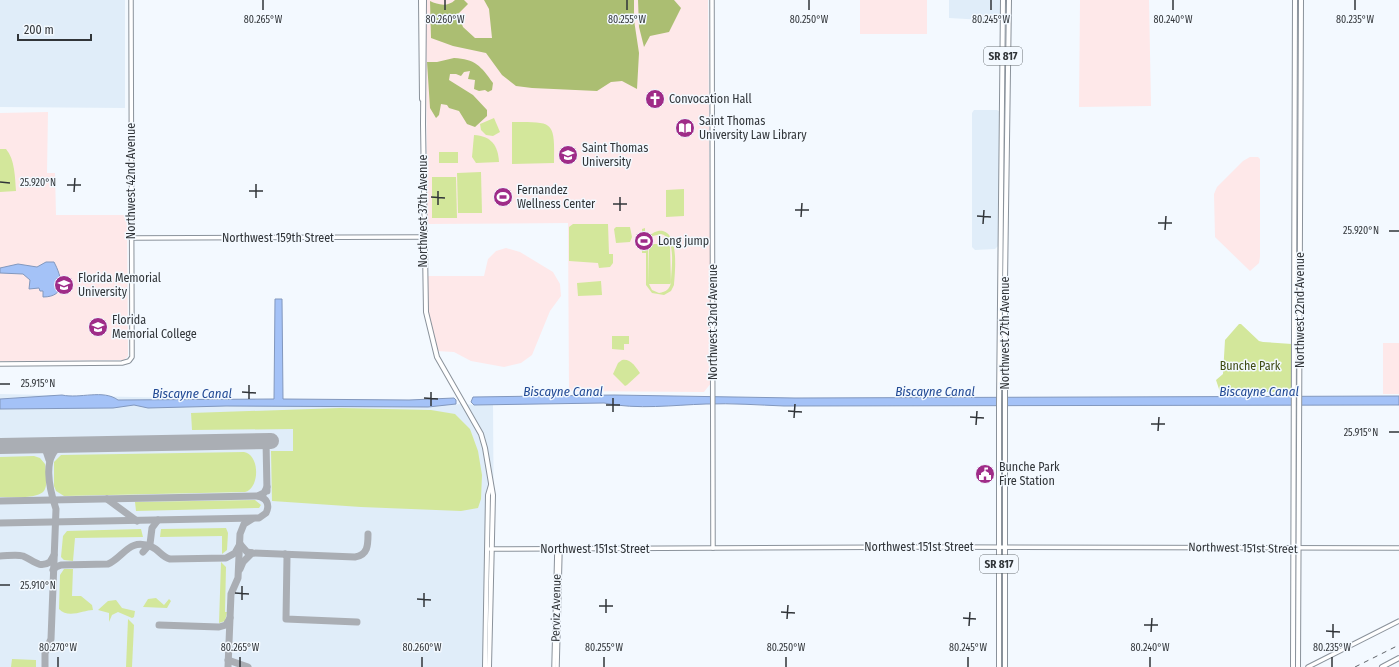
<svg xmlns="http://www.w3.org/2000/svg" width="1399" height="667" font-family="'Fira Sans Condensed',sans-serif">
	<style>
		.built { fill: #e0edf9 }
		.industrial { fill: #fee8e9 }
		.green { fill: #d3e79b; fill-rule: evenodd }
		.forest { fill: #abbe72 }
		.water { fill: #a4c2f7; stroke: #8298be }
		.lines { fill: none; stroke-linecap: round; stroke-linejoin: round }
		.taxiway { stroke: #aaaeb4; stroke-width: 7 }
		.runway { stroke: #aaaeb4; stroke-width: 16 }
		.tertiary-casing { stroke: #8a929b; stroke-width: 5.5 }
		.secondary-casing { stroke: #8a929b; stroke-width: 6 }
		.primary-casing { stroke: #8a929b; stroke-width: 6 }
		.tertiary { stroke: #fff; stroke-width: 3.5 }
		.secondary { stroke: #fff; stroke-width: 4 }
		.primary { stroke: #fff; stroke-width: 4 }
		.rail { stroke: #606469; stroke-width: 1; stroke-dasharray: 5 5; stroke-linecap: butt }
		.ticks { fill: none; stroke: #313539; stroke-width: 1.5 }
		.labels { text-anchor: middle; stroke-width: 3; stroke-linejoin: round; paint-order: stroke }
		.shield { fill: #f3f9ff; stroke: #6b7074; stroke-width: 1 }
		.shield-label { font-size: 11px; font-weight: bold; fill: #313539 }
		.poi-label { font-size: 12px; fill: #313539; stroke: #f3f9ff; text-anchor: start }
		.street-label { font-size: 12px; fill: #313539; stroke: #f3f9ff }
		.park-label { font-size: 12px; fill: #3e4a12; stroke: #f3f9ff }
		.water-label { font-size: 13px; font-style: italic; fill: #214994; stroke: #f3f9ff }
		.ticks-label { font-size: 10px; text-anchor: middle; fill: #313539; stroke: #f3f9ff; stroke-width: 3; stroke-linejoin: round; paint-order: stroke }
	</style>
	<rect width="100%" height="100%" fill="#f3f9ff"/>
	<g class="built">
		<polygon points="0,0 125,0 125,108 0,107"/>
		<polygon points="949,0 1001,0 1001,21 949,18"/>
		<polygon points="974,110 997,110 1000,112 998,246 995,249 975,250 972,247 972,113"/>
		<polygon points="0,394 493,405 494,554 491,667 0,667"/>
	</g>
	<g class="industrial">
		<polygon points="426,0 708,0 711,383 704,392 569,391 568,223 427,224"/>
		<rect x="860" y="0" width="67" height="34"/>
		<polygon points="1080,0 1149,0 1151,106 1079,107"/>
		<polygon points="48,112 47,173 55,173 56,215 127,215 128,356 124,360 0,361 0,113"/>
		<polygon points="1250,157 1258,157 1260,159 1260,257 1259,263 1250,271 1215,237 1214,194 1217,187 1243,161"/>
		<polygon points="506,248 520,252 553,272 560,284 561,296 550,311 532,355 521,363 504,367 471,361 454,352 436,351 429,327 424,276 484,276 488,259 496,251"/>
		<rect x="1383" y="343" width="16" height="51"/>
	</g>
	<g class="green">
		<polygon points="494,118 500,132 493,136 486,135 481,130 480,124"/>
		<path d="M512,122c41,0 43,-2 42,41l-42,1z"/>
		<path d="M474,135c17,1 24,10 25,27l-23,1 -4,-6z"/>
		<path d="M0,149h6c9,10 9,29 10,42l-16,1z"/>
		<rect x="439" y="152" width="19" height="11"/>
		<polygon points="481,172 482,213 458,213 457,173"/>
		<polygon points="432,177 456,177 457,218 432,218"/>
		<polygon points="684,189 684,216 666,217 666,190"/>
		<polygon points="573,224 608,224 609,254 613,254 613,263 610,267 599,268 598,263 569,261 569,227"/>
		<polygon points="616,227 630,227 632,237 630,242 616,243 614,229"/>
		<path d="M645,228v4h3l1,4c4,-3 8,-6 14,-5 16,4 12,41 11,54l-3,6 -7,4 -12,-2 -6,-8v-32h-4v-24zM661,234c16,4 10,35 10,48 -1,7 -5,10 -12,11l-7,-3 -3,-6h22l-1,-40h-21v39l-1,-39 5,-8z"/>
		<polygon points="601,281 602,295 578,296 577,283"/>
		<polygon points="1239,324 1241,324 1259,341 1263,342 1292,344 1293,392 1220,392 1216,380 1223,374 1225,340"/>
		<polygon points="612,336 629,336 629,344 624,344 624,350 612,349"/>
		<path d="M622,360c8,-2 14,7 18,13l-13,12 -2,1 -12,-12 5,-11z"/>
		<polygon points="340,408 431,410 455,414 470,429 478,451 482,475 481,499 478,508 461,511 361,507 272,501 271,451 293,451 293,429 192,430 191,413"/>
		<path d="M244,452c16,3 16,36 1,40l-181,4 -8,-5 -2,-5v-24l7,-7z"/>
		<path d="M34,456l6,2 5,6c1,7 3,18 0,25 -4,11 -35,8 -45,8v-40z"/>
		<polygon points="255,500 261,505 259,508 136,511 135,502"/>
		<polygon points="226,528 228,533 227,550 222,554 222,536 160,537 161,529"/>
		<polygon points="141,529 143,537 75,538 73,561 64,560 61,557 63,536 67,531"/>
		<polygon points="221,562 226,567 225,612 227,612 225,621 219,623"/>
		<path d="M64,569h9l-1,27h9l11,9 1,5c-9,0 -25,9 -34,-1l1,-34z"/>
		<polygon points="156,598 164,605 169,599 171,601 167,608 143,607 148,599"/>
		<polygon points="116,600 122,608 135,611 134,617 132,618 118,612 112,615 109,622 109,613 98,610 108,601"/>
		<polygon points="128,619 134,625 132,667 126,667"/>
		<polygon points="12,659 36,660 36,667 11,667"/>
	</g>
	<g class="forest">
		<path d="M455,0h9l4,4 -10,10 5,13 12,11h17l-3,-29 -5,-9h150v20l5,33 -2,36 -15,-8 -11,1 -14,9 -65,-3 -16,-2 -14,-11 -16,-22 -33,-7 -22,-8 -1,-37c8,4 18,6 25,-1z"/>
		<polygon points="638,0 674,0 681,8 669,32 650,36 644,47 639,27"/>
		<path d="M454,58c21,1 27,8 39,25l-1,7 -4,2 -3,-2 -6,1 -5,-2 1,-9 -7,-1 2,-8 -6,1 -3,4 -5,-2h-6l-1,6 24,15 14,15v6l-12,11 -8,-3 -8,-13 -10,-3 -2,-3 -6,-1 -2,11 -3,3 -6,-10 -3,-46h10z"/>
	</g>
	<g class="water">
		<path d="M46,262h8c8,15 13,35 -11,35v-6h-3l-1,-3 -10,1 1,-9 -7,-6 -23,-1v-5l18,-4 19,3z"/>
		<path d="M275,299h7l1,100 126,1 45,-2 2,2v4l-28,3 -202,-1 -78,2 -14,-3 -21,3 -113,1v-10l62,-4c18,4 41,-6 56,5l156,-1z"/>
		<path d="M614,395l181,3 604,-2v9l-615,1c-26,-1 -52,-3 -78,-2 -33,1 -68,6 -102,-1l-130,2 -3,-3 2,-5z"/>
	</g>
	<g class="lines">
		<g class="taxiway">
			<polyline points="266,441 267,491"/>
			<polyline points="37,445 46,451 49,460"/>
			<polyline points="107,499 137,521"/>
			<polyline points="0,501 258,496 264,493 267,487"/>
			<path d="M0,523l259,-5 7,-5c4,-8 1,-15 -8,-17"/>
			<path d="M240,544l7,8 5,1 103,4c13,-2 13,-12 13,-23"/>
			<polyline points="143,552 150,544 152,528 158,520"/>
			<polyline points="285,554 287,557 286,619 357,622"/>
			<path d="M0,556c7,0 16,-2 23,0 10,4 16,13 27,6l4,-7"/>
			<polyline points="240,569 243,562 252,553"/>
			<path d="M53,570l3,-3 5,-2 47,-1c16,-7 21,-27 44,-17 7,3 10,10 18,12l56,-1 9,-5 5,-9"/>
			<polyline points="159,625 219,627 226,625 230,618"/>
			<polyline points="228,660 248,667"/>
			<path d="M45,667v-14l6,-14 5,-130c-6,-18 -16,-56 8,-64"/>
			<polyline points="228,667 231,594 238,578 240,534 244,524 252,519"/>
		</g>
		<polyline class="runway" points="0,446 271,441"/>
		<defs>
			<g id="tertiary">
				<polyline points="712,0 713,548"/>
				<polyline points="131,238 424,237"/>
				<polyline points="0,364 122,363 129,361 132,357 131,0"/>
				<polyline points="490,549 930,547 1399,548"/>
				<polyline points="554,667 557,548"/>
				<polyline points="557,667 560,549"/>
				<polyline points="1308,667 1399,621"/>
			</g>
			<g id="secondary">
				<polyline points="1293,667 1295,0"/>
				<polyline points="1298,667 1301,0"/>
			</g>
			<g id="primary">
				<polyline points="421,0 422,99"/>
				<polyline points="424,0 423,124 426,312 437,357 481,434 485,448 493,495 489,667"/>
				<polyline points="485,667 488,495 491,485"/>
				<polyline points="999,667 999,405 1003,0"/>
				<polyline points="1005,667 1005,282 1009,0"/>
				<polyline points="1382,667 1399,658"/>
			</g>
		</defs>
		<use href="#tertiary" class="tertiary-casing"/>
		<use href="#secondary" class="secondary-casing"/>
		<use href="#primary" class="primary-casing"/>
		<use href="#tertiary" class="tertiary"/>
		<use href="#secondary" class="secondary"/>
		<use href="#primary" class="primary"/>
		<polyline class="rail" points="1355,667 1399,645"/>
	</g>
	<path class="ticks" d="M263,10v-10M445,10v-10M627,10v-10M809,10v-10M991,10v-10M1173,10v-10M1355,10v-10M0,182l10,1M67,185h14M249,191h14M74,192l1,-14M431,197l14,1M256,198v-14M613,204h14M438,205v-14M795,210h14M620,211v-14M977,216l14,1M801,217l1,-14M1158,223h14M983,224l1,-14M1165,230l1,-14M1389,231h10M0,384h10M242,392l14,1M424,398l14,1M249,399v-14M606,405h14M431,406v-14M788,411l14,1M613,412v-14M970,417l14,1M794,418l1,-14M1151,424h14M976,425l1,-14M1158,431l1,-14M1389,432h10M0,585h10M235,593l14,1M417,599l14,1M242,600v-14M599,606h14M424,607v-14M781,612l14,1M606,613v-14M963,618l13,1M787,619l1,-14M1144,625h14M969,626l1,-14M1326,631l14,1M1151,632l1,-14M1333,638v-14M58,667v-10M240,667v-10M422,667v-10M604,667v-10M786,667v-10M968,667v-10M1150,667v-10M1332,667v-10"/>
	<defs>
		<symbol id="church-disc" viewBox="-11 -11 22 22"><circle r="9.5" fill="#9f2c88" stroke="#f3f9ff"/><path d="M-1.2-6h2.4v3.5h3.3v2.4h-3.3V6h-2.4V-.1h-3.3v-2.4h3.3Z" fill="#fff"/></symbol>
		<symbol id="library-disc" viewBox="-11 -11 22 22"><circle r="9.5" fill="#9f2c88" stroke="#f3f9ff"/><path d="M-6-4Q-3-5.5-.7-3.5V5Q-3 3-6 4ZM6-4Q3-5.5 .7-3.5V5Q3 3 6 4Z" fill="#fff"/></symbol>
		<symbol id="university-disc" viewBox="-11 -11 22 22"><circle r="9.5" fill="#9f2c88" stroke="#f3f9ff"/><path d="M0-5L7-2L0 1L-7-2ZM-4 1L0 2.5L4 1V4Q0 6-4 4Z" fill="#fff"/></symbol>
		<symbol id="stadium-disc" viewBox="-11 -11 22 22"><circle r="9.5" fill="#9f2c88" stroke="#f3f9ff"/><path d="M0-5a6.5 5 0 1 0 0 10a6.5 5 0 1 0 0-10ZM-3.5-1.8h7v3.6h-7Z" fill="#fff"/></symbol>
		<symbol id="school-disc" viewBox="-11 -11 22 22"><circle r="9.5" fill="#9f2c88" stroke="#f3f9ff"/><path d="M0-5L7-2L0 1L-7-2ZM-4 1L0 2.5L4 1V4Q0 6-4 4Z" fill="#fff"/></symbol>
		<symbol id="civic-disc" viewBox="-11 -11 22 22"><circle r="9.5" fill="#9f2c88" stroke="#f3f9ff"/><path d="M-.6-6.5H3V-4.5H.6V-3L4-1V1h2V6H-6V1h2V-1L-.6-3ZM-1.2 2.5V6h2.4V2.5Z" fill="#fff"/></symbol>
	</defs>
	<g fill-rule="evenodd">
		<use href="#church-disc" x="644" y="88" width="22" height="22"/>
		<use href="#library-disc" x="674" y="117" width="22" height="22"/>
		<use href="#university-disc" x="557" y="144" width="22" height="22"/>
		<use href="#stadium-disc" x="492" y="186" width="22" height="22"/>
		<use href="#stadium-disc" x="633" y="230" width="22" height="22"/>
		<use href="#university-disc" x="53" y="274" width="22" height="22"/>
		<use href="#school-disc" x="87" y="316" width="22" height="22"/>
		<use href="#civic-disc" x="974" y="463" width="22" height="22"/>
	</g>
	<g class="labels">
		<g class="shield">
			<rect x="984" y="47" width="38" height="18" rx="3"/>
			<rect x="980" y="555" width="38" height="18" rx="3"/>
		</g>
		<g class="shield-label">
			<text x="1003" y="60">SR 817</text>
			<text x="999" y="568">SR 817</text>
		</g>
		<g class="poi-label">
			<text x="669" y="103">Convocation Hall</text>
			<text x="699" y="125">Saint Thomas<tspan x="699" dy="14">University Law Library</tspan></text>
			<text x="582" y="152">Saint Thomas<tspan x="582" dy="14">University</tspan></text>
			<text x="517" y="194">Fernandez<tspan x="517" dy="14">Wellness Center</tspan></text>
			<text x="658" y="245">Long jump</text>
			<text x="78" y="282">Florida Memorial<tspan x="78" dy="14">University</tspan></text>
			<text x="112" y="324">Florida<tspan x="112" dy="14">Memorial College</tspan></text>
			<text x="999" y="471">Bunche Park<tspan x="999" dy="14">Fire Station</tspan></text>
		</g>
		<g class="street-label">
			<text transform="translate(131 181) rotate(-90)" y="4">Northwest 42nd Avenue</text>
			<text transform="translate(423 211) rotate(-90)" y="4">Northwest 37th Avenue</text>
			<text x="278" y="242">Northwest 159th Street</text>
			<text transform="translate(1300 310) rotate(-90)" y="4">Northwest 22nd Avenue</text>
			<text transform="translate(713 322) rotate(-90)" y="4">Northwest 32nd Avenue</text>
			<text transform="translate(1005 333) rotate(-90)" y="4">Northwest 27th Avenue</text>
			<text x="919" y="551">Northwest 151st Street</text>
			<text transform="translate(1243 548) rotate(1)" y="4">Northwest 151st Street</text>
			<text x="595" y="553">Northwest 151st Street</text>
			<text transform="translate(556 608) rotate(-89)" y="4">Perviz Avenue</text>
		</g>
		<g class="park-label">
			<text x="1250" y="370">Bunche Park</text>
		</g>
		<g class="water-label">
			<text x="563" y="396">Biscayne Canal</text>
			<text x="935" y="396">Biscayne Canal</text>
			<text x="1259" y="396">Biscayne Canal</text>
			<text x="192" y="398">Biscayne Canal</text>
		</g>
	</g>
	<g class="ticks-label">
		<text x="263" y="23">80.265°W</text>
		<text x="445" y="23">80.260°W</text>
		<text x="627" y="23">80.255°W</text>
		<text x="809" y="23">80.250°W</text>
		<text x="991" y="23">80.245°W</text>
		<text x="1173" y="23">80.240°W</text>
		<text x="1355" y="23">80.235°W</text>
		<text x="38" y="186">25.920°N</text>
		<text x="1361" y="234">25.920°N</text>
		<text x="38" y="387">25.915°N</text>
		<text x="1361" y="436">25.915°N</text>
		<text x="38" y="589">25.910°N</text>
		<text x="58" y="651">80.270°W</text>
		<text x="240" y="651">80.265°W</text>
		<text x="422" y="651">80.260°W</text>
		<text x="604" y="651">80.255°W</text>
		<text x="786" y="651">80.250°W</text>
		<text x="968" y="651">80.245°W</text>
		<text x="1150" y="651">80.240°W</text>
		<text x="1332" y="651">80.235°W</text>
	</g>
	<path d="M18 34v6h73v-6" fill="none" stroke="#313539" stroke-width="2"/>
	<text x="24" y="34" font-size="12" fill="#313539" stroke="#f3f9ff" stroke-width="3" paint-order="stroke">200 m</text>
</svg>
